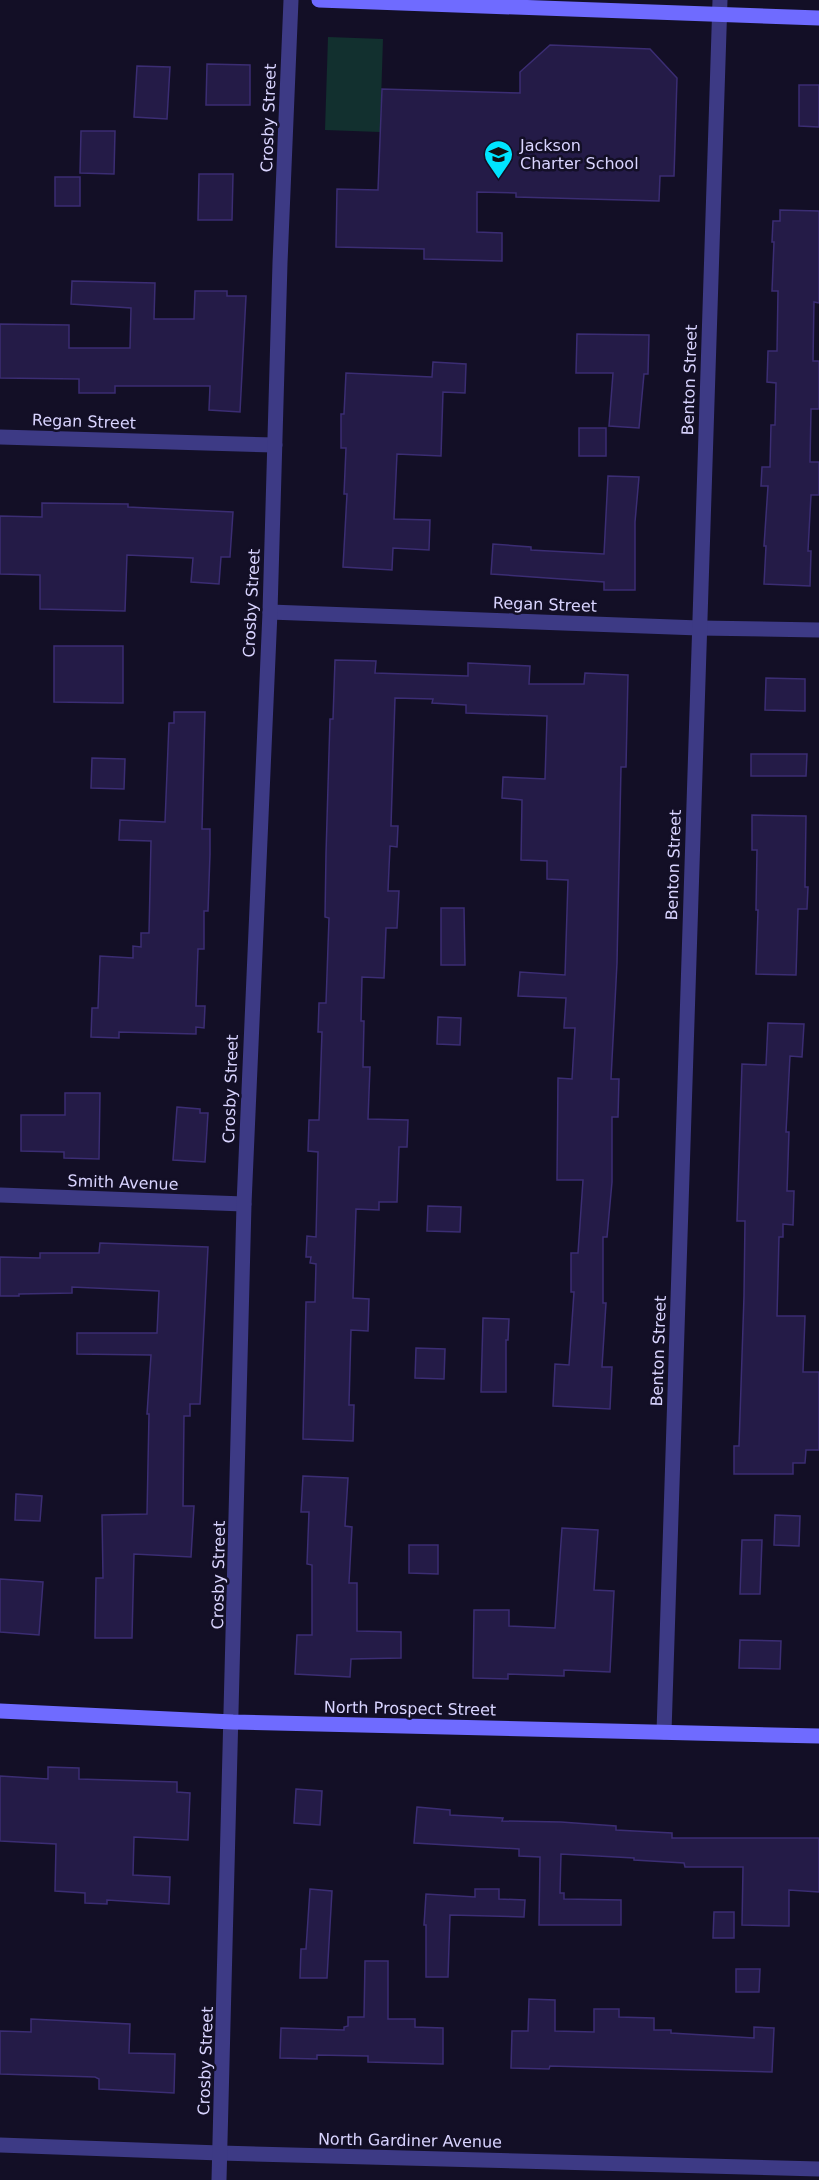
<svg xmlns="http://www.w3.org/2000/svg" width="819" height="2180" font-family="'DejaVu Sans',sans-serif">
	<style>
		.green { fill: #12302f }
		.building { fill: #241b47; stroke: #3b2d73; stroke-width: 1.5 }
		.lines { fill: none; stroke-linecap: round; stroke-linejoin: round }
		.street { stroke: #3d3a85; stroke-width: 15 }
		.secondary { stroke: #6f6bff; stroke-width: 15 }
		.labels { text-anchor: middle; stroke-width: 5; stroke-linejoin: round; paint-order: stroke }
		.street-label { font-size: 16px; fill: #d9d4ff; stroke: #130f26 }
		.poi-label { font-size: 16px; fill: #d9d4ff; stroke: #130f26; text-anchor: start }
	</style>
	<rect width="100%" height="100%" fill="#130f26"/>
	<polygon class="green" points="328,37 383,39 380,132 325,130"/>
	<g class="building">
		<polygon points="550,45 650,49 677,78 674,176 660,176 659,201 516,197 516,193 477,192 477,232 502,233 502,261 424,259 424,249 336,247 337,189 378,190 382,89 520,93 520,72"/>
		<polygon points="207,64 250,65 250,105 206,105"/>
		<polygon points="137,66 170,67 167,119 134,117"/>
		<polygon points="799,85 819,85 819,127 799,126"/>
		<polygon points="81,131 115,131 114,174 80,173"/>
		<polygon points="199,174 233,174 232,220 198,220"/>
		<rect x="55" y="177" width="25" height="29"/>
		<polygon points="780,210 819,211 819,303 814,302 813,361 819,361 819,409 811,409 810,462 819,462 819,495 811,495 808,551 811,551 810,586 764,584 766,546 764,546 768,486 761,486 762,467 770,467 771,425 775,425 776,383 767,382 768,351 777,351 778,291 772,291 774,242 772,242 773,221 780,221"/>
		<polygon points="72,281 155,283 154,319 194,319 195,291 227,291 227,296 246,296 240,412 209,410 210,386 115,386 115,393 79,393 79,379 0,378 0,324 69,325 69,348 130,348 131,308 71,304"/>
		<polygon points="577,334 649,335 648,374 644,374 639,428 609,426 613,373 576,373"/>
		<polygon points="433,362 466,364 465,393 443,392 441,456 397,454 394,519 430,520 429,550 393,548 392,570 343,567 347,494 344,494 346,448 341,448 341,414 344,414 346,373 432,377"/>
		<rect x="579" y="428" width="27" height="28"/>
		<polygon points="608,476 639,477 635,522 635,590 604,590 604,582 491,574 493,544 531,547 531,550 604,554"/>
		<polygon points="42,503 128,504 128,507 233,512 230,557 221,557 219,584 191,582 193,558 127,555 125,611 40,609 40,575 0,574 0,516 42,517"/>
		<polygon points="54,646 123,646 123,703 54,702"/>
		<polygon points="335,660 376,661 375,673 468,676 468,663 530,666 529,684 584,684 585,673 628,675 626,767 621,767 617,963 611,1079 619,1079 618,1117 612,1117 612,1182 607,1237 603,1237 603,1303 606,1303 602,1367 612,1367 610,1409 553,1406 555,1364 569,1365 574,1292 571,1292 571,1253 578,1253 583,1180 557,1180 558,1078 572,1079 575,1028 564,1028 566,998 518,996 520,972 565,975 568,880 547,879 547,861 521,860 522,800 502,798 503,777 545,779 547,716 466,713 466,705 432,703 433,699 395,698 391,826 398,826 397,847 390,846 388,891 399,891 397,928 386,928 384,978 362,977 361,1021 364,1021 363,1067 370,1067 368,1119 408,1120 407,1147 399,1147 397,1202 379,1202 379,1210 356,1209 353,1298 369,1299 368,1331 351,1330 349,1405 354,1405 353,1441 303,1439 306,1302 315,1302 316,1264 310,1263 311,1257 306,1257 307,1236 316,1237 318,1152 308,1151 309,1120 319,1120 322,1032 318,1032 319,1003 326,1003 329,918 325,917 326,854 330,719 333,719"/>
		<polygon points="766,678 805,679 805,711 765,710"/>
		<polygon points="174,712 205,712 202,829 210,829 210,854 208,911 204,911 204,949 198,949 196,1006 205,1006 204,1028 196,1027 196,1034 119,1032 119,1038 91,1037 92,1008 98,1008 100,956 133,958 133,946 141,947 141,933 149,933 151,841 119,840 120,820 165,822 169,723 174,723"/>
		<polygon points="751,754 807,754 806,776 751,776"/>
		<polygon points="92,758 125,759 124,789 91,788"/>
		<polygon points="752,815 806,816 805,887 808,887 807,909 798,909 796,975 756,974 758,910 756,910 757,850 752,850"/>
		<polygon points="441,908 464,908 465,965 441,965"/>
		<polygon points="438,1017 461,1018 460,1045 437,1044"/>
		<polygon points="768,1023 804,1024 802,1057 790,1056 786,1132 789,1132 787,1191 794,1191 793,1225 783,1224 783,1237 779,1237 777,1316 805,1316 803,1372 819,1372 819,1450 806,1450 805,1463 793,1463 793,1474 734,1474 734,1446 739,1446 744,1296 745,1221 737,1221 742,1064 766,1065"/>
		<polygon points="65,1093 100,1093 99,1159 64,1158 64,1152 21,1151 21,1115 65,1115"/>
		<polygon points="177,1107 200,1109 200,1113 208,1113 205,1162 173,1160"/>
		<polygon points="428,1206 461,1207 460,1232 427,1231"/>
		<polygon points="100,1243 208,1247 200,1404 190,1404 190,1416 184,1416 183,1506 194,1506 191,1557 134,1554 132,1638 95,1638 96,1578 103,1578 102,1515 147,1514 149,1414 147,1414 151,1355 77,1354 77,1333 157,1333 159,1291 72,1287 72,1293 19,1294 19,1296 0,1296 0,1257 40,1258 40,1253 99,1253"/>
		<polygon points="483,1318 509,1319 508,1340 506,1340 506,1392 481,1392"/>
		<polygon points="416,1348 445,1349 444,1379 415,1378"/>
		<polygon points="303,1476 348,1478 345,1526 352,1527 349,1583 357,1583 357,1631 401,1632 401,1658 351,1659 350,1677 295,1674 297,1635 312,1635 312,1565 307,1564 309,1512 301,1512"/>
		<polygon points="16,1494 42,1496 40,1521 15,1520"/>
		<polygon points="775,1515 800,1516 799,1546 774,1545"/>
		<polygon points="562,1528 598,1530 594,1590 614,1591 610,1672 564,1670 564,1676 508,1674 508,1679 473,1678 474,1610 509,1610 509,1626 555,1628"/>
		<polygon points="742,1540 762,1540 760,1594 740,1594"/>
		<polygon points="409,1545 438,1545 438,1574 409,1573"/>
		<polygon points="0,1579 43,1582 39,1635 0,1632"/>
		<polygon points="740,1640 781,1641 780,1669 739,1668"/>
		<polygon points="48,1767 79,1768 79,1779 177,1782 177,1792 190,1793 188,1840 134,1837 133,1875 170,1877 169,1904 107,1900 107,1904 85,1903 85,1893 55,1891 56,1844 0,1841 0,1776 48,1779"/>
		<polygon points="296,1789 322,1791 320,1825 294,1823"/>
		<polygon points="417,1807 450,1810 450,1815 503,1818 502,1821 561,1822 616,1826 616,1830 672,1833 672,1838 819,1838 819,1892 789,1890 789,1926 742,1925 743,1867 685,1867 684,1863 634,1860 634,1858 561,1854 560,1893 564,1893 564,1899 621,1900 621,1925 539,1925 540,1857 519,1856 519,1849 414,1843"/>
		<polygon points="310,1889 332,1891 327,1978 300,1978 301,1949 306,1949"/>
		<polygon points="475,1889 499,1889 499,1899 525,1900 524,1917 450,1915 448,1977 426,1977 426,1925 424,1925 426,1894 475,1897"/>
		<polygon points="714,1912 734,1912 734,1938 713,1938"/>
		<polygon points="365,1961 388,1961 388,2019 415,2019 415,2027 443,2028 443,2064 368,2062 368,2056 317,2055 317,2059 280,2058 281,2028 344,2030 344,2027 348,2026 348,2017 364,2017"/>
		<polygon points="736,1969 760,1969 759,1992 736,1992"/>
		<polygon points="529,1999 555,2000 555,2031 594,2032 594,2009 619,2009 619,2017 654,2018 654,2030 671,2030 671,2033 754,2038 754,2027 774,2028 772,2072 550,2066 549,2069 511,2068 512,2031 528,2031"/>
		<polygon points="31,2019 130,2024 129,2053 175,2054 174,2093 99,2089 99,2079 95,2077 0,2074 0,2031 31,2032"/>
	</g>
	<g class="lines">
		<g class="street">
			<polyline points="0,437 275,445"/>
			<polyline points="270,612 699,628 819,630"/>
			<polyline points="0,1195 244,1204"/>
			<polyline points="664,1732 720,0"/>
			<polyline points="0,2145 220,2153 819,2169"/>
			<polyline points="219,2180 244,1204 270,612 280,263 291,0"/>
		</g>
		<g class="secondary">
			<polyline points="319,0 819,18"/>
			<polyline points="0,1711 233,1722 819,1736"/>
		</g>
	</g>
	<defs>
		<symbol id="school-pin" viewBox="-11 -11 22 30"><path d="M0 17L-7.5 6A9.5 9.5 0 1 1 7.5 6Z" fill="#00e5ff" stroke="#130f26"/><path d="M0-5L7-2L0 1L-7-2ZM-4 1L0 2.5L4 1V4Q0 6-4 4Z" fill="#111"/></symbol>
	</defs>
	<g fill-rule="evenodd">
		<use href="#school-pin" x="482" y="138" width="33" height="45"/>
	</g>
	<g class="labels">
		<g class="street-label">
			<text transform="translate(268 118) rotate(-88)" y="6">Crosby Street</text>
			<text transform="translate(689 380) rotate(-88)" y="6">Benton Street</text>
			<text transform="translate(84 421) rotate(2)" y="6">Regan Street</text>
			<text transform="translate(251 603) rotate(-87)" y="6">Crosby Street</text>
			<text transform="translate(545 604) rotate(2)" y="6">Regan Street</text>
			<text transform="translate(673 865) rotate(-88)" y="6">Benton Street</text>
			<text transform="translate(230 1089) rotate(-88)" y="6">Crosby Street</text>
			<text transform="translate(123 1182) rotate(2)" y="6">Smith Avenue</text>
			<text transform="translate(658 1351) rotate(-88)" y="6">Benton Street</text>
			<text transform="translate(218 1575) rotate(-89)" y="6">Crosby Street</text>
			<text transform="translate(410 1708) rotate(1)" y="6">North Prospect Street</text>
			<text transform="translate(205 2061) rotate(-88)" y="6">Crosby Street</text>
			<text transform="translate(410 2140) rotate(1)" y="6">North Gardiner Avenue</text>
		</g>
		<g class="poi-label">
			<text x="520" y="151">Jackson<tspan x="520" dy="18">Charter School</tspan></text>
		</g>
	</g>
</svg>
